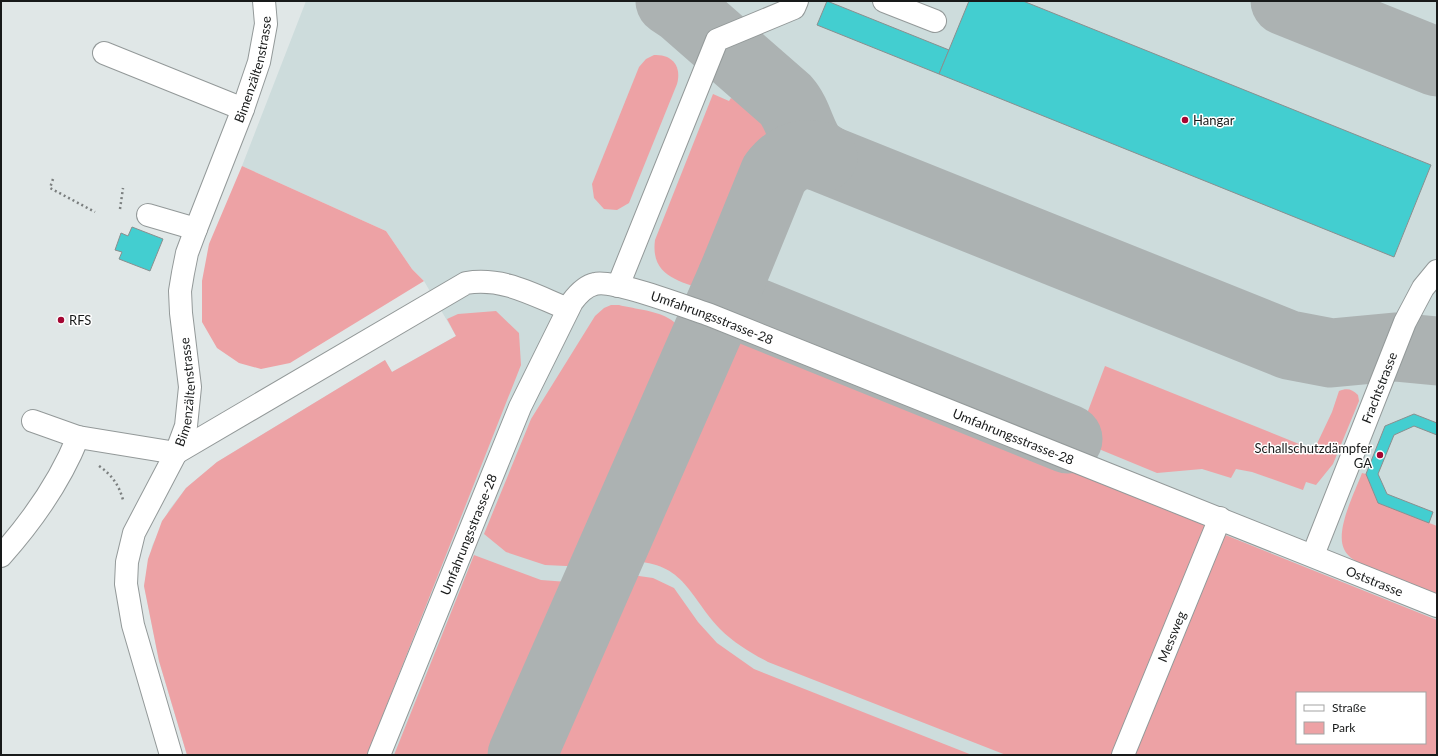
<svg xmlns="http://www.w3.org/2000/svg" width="1438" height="756" font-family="Lato,sans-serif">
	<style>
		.built { fill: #cddcdc; fill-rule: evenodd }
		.green { fill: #eda2a5; fill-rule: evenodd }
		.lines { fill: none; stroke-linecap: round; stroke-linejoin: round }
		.taxiway { stroke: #acb2b2; stroke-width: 69 }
		.building { fill: #43ced0; stroke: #898f8f }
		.minor-casing { stroke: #939999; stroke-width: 24 }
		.path { stroke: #7b7f7f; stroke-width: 2.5; stroke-dasharray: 2 3; stroke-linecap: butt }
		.minor { stroke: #fff; stroke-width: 22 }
		.poi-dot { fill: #a40632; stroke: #fff; stroke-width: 1.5 }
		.labels { text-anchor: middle; stroke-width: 3; stroke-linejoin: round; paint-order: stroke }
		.street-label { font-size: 13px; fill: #181a1a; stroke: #fff }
		.poi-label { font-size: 13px; fill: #181a1a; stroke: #fff; text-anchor: start }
	</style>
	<rect width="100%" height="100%" fill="#e0e7e7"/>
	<path class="built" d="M306,1h1131v754h-1250l-28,-94 -15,-75 8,-40 17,-36 17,-22 31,-26 168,-102 7,12 64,-36 -32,-55 -12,-12 -26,-38 -144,-65zM1297,693h128v50h-128z"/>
	<g class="green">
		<path d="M654,55c18,-1 28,11 23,29l-48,119 -12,7 -13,-1 -10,-11 -2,-14 47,-117 7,-8z"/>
		<path d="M713,94l16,7 2,-3 49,23 -71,171c-27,-11 -59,-14 -54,-52z"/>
		<polygon points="242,166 386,231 412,269 424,281 290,363 261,369 239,363 217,348 202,322 202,281 209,244"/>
		<path d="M611,305h8c28,7 66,6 66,43l-98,219 -42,-2 -39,-13 -22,-18 47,-115 64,-103 9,-8z"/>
		<polygon points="496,311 519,333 521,365 367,755 187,755 159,661 144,586 148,559 162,521 186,488 217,462 385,360 392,372 456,336 447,319 458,314"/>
		<path d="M743,341l9,2 455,183 -92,229h-109l-238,-93c-17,-9 -34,-19 -48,-33 -34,-37 -36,-69 -97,-68l91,-207 12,-10z"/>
		<path d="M1105,366l209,84 18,-38 7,-21c8,-3 13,-2 19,4l1,6 -26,63 -17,21 -10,-3 -3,8 -51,-18 -16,-3 -5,9 -29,-9 -45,4 -80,-33z"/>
		<path d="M1362,473l4,1 12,29 59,23v68l-77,-30c-6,-4 -13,-8 -16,-15 -9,-19 11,-57 18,-76z"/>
		<path d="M1223,534l214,86v135h-308zM1297,693h128v50h-128z"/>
		<polygon points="474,555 541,580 581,583 505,755 394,755"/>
		<polygon points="625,574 653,578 674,588 698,622 717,643 754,669 972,755 538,755 616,576"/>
	</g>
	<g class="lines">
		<g class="taxiway">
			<path d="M670,1l12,8 104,91c15,17 15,43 34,57l469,188 42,8 64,-6 42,4"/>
			<polyline points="1285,1 1437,62"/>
			<path d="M732,277c-3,15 1,22 12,31l324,131"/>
			<path d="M522,755l210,-478 42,-103c13,-17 28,-23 49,-17"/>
		</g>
	</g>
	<g class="building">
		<polygon points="827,1 949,50 939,74 817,25"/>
		<polygon points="969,1 1023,1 1431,165 1394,257 939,74"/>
		<polygon points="132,227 163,239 150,271 119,259 122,252 115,250 121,233 128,236"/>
		<polygon points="1414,414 1437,423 1437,435 1414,426 1394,435 1378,474 1387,494 1433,512 1429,523 1378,503 1366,474 1385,426"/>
	</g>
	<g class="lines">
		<defs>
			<g id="minor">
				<polyline points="884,1 935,21"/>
				<polyline points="104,53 243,109"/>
				<polyline points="148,215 196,229"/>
				<polyline points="618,286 717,40 794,8 797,1"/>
				<path d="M33,421l45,16 98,16 290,-170c38,-6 67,12 102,26"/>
				<path id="s1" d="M1313,555l92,-233 18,-34 14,-17"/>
				<path d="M1,556c32,-36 59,-74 77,-119"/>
				<path id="s2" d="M171,755l-38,-130 -7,-41 1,-22 7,-29 42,-80 10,-27 4,-39 -9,-74 -1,-22 3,-18 4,-20 9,-24 47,-120 16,-47 7,-38 -2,-23"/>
				<path id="s3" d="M379,755l141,-348 52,-105c6,-8 13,-16 23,-18 18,-5 94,24 115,31l727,291"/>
				<path id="s4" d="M1123,755l97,-237"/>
			</g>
		</defs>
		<use href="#minor" class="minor-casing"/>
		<g class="path">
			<polyline points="53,179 50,188 95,212"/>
			<polyline points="120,209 123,188"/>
			<path d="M99,466c13,9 20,19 24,34"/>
		</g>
		<use href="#minor" class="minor"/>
	</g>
	<g class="poi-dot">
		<circle cx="1185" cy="120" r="4"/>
		<circle cx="61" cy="320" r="4"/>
		<circle cx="1380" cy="455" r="4"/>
	</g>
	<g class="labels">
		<g class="street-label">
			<text dy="5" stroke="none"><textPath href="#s2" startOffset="718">Bimenzältenstrasse</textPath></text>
			<text dy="5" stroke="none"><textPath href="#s3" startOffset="645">Umfahrungsstrasse-28</textPath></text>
			<text dy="5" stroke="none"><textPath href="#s1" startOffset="180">Frachtstrasse</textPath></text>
			<text dy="5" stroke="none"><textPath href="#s2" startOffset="382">Bimenzältenstrasse</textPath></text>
			<text dy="5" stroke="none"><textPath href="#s3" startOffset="969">Umfahrungsstrasse-28</textPath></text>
			<text dy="5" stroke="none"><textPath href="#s3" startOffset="238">Umfahrungsstrasse-28</textPath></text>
			<text dy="5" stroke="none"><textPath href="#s3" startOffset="1358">Oststrasse</textPath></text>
			<text dy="5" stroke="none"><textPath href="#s4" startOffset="128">Messweg</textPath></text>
		</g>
		<g class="poi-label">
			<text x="1193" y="125">Hangar</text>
			<text x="69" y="325">RFS</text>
			<text x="1372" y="453" text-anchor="end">Schallschutzdämpfer<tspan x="1372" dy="15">GA</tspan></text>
		</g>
	</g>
	<rect width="1438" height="756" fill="none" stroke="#181a1a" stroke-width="4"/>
	<rect x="1296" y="692" width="130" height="52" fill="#ffffff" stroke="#a3a3a3"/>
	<rect x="1304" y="705" width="20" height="6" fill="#ffffff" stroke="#a3a3a3"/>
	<text x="1332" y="712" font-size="12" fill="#181a1a">Straße</text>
	<rect x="1304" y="722" width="20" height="12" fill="#eda2a5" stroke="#a3a3a3"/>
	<text x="1332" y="732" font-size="12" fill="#181a1a">Park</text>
</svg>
